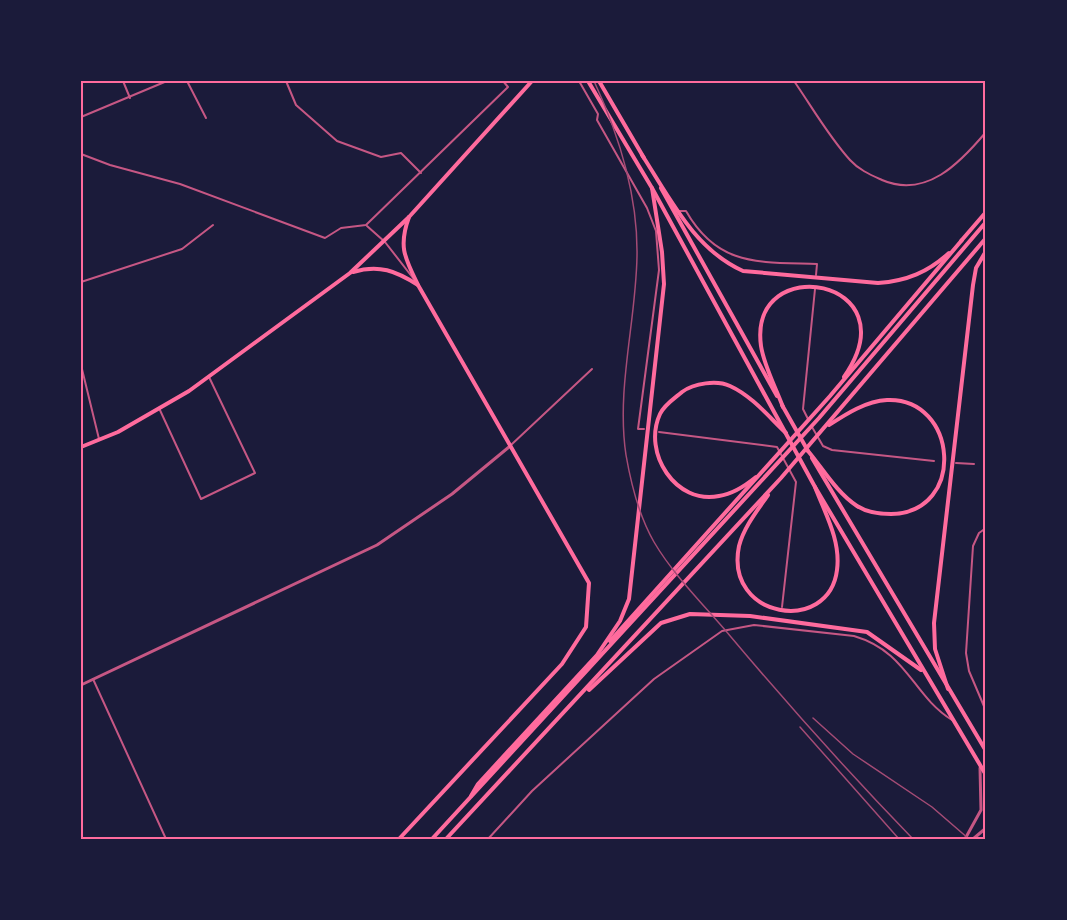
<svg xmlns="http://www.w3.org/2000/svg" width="1067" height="920" font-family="'Zilla Slab',serif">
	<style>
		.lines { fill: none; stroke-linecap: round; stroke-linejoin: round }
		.minor { stroke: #c65784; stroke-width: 2 }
		.tertiary { stroke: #c65784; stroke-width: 3 }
		.secondary { stroke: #ff6b9d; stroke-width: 4 }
		.primary { stroke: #ff6b9d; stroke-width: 4 }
		.trunk { stroke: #ff6b9d; stroke-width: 4 }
		.rail { stroke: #a44b75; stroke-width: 1.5 }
		.neatline { fill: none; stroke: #ff6b9d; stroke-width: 2 }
	</style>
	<rect width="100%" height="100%" fill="#1b1b3a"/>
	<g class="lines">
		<g class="minor">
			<polyline points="123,81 130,98"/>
			<polyline points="187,81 206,118"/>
			<polyline points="286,81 296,105 337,141 381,157 401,153 421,173"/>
			<polyline points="579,81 598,114 597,120 647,208 656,231 659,270 638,429 644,429"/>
			<path d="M794,81c18,26 35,56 56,79 9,10 21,15 32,20 44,19 78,-17 104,-48"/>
			<polyline points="81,117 167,81"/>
			<polyline points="81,154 110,165 180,184 325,238 341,228 366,225 508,87 503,81"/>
			<path d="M678,211h8c32,56 73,51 131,53l-1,11"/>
			<polyline points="367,226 385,242 413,278"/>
			<polyline points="81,282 182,249 213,225"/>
			<polyline points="81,365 99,439"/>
			<polyline points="159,408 201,499 255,473 209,377"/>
			<polyline points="808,419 803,409 815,289"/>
			<polyline points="812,427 823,446 832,450 934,461"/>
			<polyline points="659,432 777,447 796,482 782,607"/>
			<polyline points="511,445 592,369"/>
			<polyline points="956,463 974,464"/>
			<polyline points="986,528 979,533 973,546 966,653 969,671 986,711"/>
			<polyline points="93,679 166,839"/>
			<path d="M488,839l44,-48 122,-112 68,-48 32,-6 100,11c54,16 58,59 98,84"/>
		</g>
		<g class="tertiary">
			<polyline points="81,685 377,545 452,494 509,447"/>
			<polyline points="965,839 981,810 980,768"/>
			<polyline points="973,839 986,828"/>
		</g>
		<g class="secondary">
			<path d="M353,272c26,-8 43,-1 65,13"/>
			<polyline points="81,447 118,432 189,391 350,273 409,217 532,81"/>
			<path d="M399,839l163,-175 24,-37 3,-44 -171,-298c-13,-27 -20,-38 -9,-68"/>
		</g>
		<g class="primary">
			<polyline points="588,81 652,188 815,487 986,775"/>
			<polyline points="599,81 644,158"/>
			<polyline points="661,188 777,396"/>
			<polyline points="782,405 808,451"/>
			<polyline points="812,458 986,751"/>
		</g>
		<g class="trunk">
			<path d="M642,155c28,43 52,94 101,116l135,12c29,-2 50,-11 71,-30"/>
			<polyline points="961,241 986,212"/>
			<path d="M783,407c-7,-19 -19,-41 -22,-61 -13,-96 152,-68 83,31"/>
			<path d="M808,451c15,18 29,42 49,55 11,7 22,8 34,8 76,-1 67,-117 -4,-114 -21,1 -41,14 -58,25"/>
			<path d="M756,477c-11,9 -23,17 -37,19 -43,9 -77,-43 -59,-82 4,-9 15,-16 22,-22 12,-9 35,-12 48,-6 22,10 39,31 56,47"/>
			<path d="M768,495c-11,16 -24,32 -29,51 -15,73 90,89 98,24 4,-29 -12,-57 -22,-83"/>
			<polyline points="610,641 830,396 962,240"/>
			<polyline points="948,689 935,649 934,623 973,285 976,268 986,251"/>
			<polyline points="589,690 661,623 690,614 750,616 867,632 921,670"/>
			<polyline points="471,796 478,784 597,655 620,621 629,599 664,284 662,252 652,188"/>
			<polyline points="432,839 819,418 986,222"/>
			<polyline points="446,839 781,478 986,238"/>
		</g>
		<g class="rail">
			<path d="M594,81c25,54 44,115 43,175 -1,66 -21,133 -11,199 5,29 13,61 28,87 20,34 51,64 77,95 58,69 119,137 182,202"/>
			<polyline points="813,718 853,754 932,807 969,839"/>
			<polyline points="800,727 899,839"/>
		</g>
	</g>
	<rect width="1067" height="920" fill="none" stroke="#1b1b3a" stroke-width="165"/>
	<rect x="82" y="82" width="902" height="756" class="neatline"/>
</svg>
